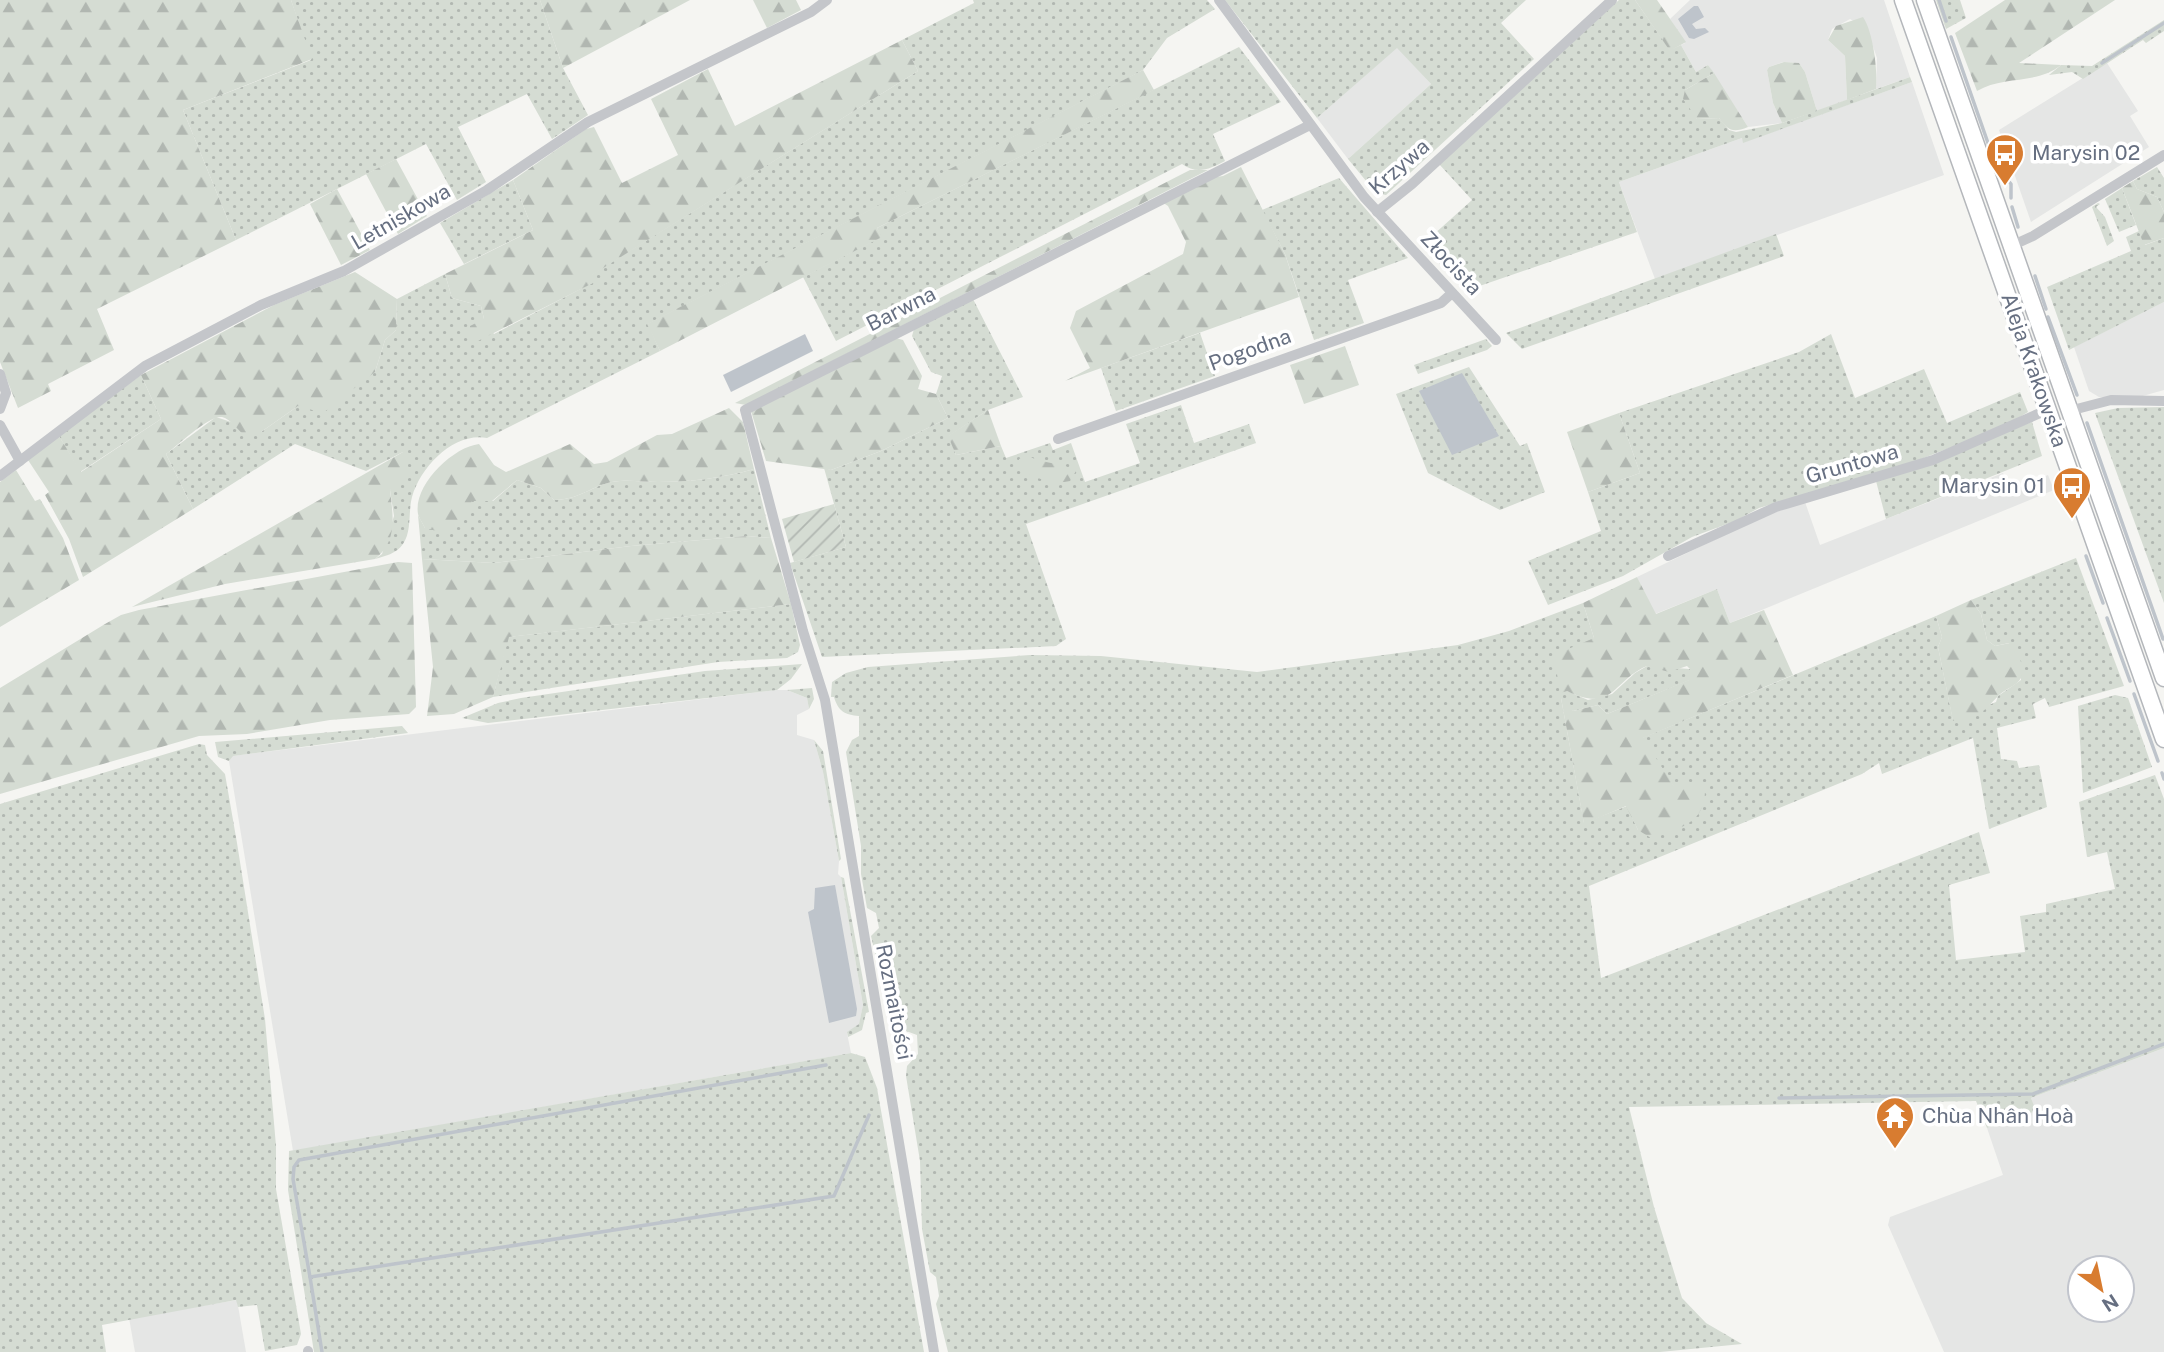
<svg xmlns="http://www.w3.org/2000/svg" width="2164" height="1352" font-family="'Public Sans',sans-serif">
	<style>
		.built { fill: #e5e6e5; fill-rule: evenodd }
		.grass { fill: url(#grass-dots) }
		.forest { fill: url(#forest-firs) }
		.garden { fill: url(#garden-furrows) }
		.water { fill: #bec4cb }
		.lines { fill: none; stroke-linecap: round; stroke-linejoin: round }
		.stream { stroke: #bec4cb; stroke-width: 3.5 }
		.primary-casing { stroke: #b4b7bb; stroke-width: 19 }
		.street { stroke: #c4c6ca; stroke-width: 10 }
		.primary { stroke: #fff; stroke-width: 16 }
		.labels { text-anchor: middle; stroke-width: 7; stroke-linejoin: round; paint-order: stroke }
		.poi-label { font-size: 21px; fill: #666f81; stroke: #fff; text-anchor: start }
		.street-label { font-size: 21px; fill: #666f81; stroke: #fff }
	</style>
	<defs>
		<pattern id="grass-dots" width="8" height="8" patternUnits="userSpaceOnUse" patternTransform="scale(1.75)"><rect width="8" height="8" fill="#d5dcd3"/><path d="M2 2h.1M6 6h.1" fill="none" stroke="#b1b7b1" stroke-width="1.8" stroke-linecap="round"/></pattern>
		<pattern id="forest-firs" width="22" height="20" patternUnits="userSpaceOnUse" patternTransform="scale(1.75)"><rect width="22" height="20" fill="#d5dcd3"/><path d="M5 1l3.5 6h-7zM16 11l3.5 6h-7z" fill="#b1b7b1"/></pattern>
		<pattern id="garden-furrows" width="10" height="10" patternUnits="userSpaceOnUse" patternTransform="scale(1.75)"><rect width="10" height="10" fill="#d5dcd3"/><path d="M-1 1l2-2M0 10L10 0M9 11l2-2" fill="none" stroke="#b1b7b1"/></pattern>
	</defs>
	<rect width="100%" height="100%" fill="#f5f5f2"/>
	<g class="built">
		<polygon points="1690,0 1884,0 1910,77 1876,89 1877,58 1867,29 1850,19 1832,29 1828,40 1845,56 1847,100 1817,111 1805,72 1799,63 1783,62 1769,67 1767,70 1773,103 1782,123 1748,127 1708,65 1696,72 1681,45 1685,43 1670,19"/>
		<polygon points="1397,47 1431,84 1348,159 1317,118"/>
		<polygon points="2107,63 2138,111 2130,116 2149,147 2031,222 1999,130"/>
		<polygon points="1912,82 1944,175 1655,279 1619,182 1742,138 1744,142"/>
		<polygon points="2164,302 2164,390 2139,397 2099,397 2089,391 2074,347"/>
		<polygon points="2003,473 2008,487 2013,490 2048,475 2054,490 1730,623 1717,589 1655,614 1637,577 1762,517 1805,502 1820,545"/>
		<polygon points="777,690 787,690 807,698 809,709 797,715 797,735 814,740 823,772 839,861 838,874 841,877 863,1005 859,1025 847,1033 851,1053 293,1151 229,761 232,756"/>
		<path d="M2164,1048v304h-220l-56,-127 2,-8 113,-42 -16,-47 48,-17 -4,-13zM2080,1268h42v42h-42z"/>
		<polygon points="237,1300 246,1352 135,1352 129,1318"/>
	</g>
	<g class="grass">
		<polygon points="291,0 540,0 563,68 588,115 552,139 527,94 458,127 486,182 457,200 426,144 236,240 183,110 311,60"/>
		<path d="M973,0h234l8,9 -48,29 -24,32 -11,6 -484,248 12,27 -173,87c-33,-6 -66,28 -75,59 -4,15 0,34 -9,47 -7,10 -18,12 -28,15l7,-5 12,-38 -4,-26 13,-38 -37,19 -71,-27 -102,65 -27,-55 50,-37 45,15 37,-26 77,-34 10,-32 11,-10 1,-31 48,-25 7,24 29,8 3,13 10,15 98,-51 -1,-8 327,-204 -16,-31 72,-37z"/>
		<polygon points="1225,0 1526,0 1501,23 1534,59 1386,195 1376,193 1348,159 1431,84 1397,48 1317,118"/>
		<polygon points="1619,0 1635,0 1670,50 1681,45 1696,72 1708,65 1714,73 1685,90 1697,119 1719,118 1729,130 1736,132 1782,123 1910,77 1912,82 1743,143 1742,138 1619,182 1637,232 1465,291 1422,245 1472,200 1439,164"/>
		<polygon points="1936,0 1960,0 1966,18 1946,29"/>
		<polygon points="2164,20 2164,31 2146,43 2143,40 2083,79 2072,72 2049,75 2061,65 2092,66"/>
		<path d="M1239,47l42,55 -68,32 12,27c-15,8 -28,14 -43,3l-346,177 -33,-64 78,-40 -4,-9z"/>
		<polygon points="2157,167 2164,178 2164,212 2157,197 2137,189 2133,181"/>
		<polygon points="1339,178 1408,258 1348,280 1364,323 1314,340 1285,254 1262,210"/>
		<polygon points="513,180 533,230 464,264 440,223"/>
		<polygon points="2122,188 2136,225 2119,232 2105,199"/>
		<polygon points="2098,203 2100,204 2096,207 2105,217 2114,241 2107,246 2092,207"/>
		<polygon points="2139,231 2145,245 2164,238 2164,302 2069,350 2047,287 2131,251 2126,237"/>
		<polygon points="1776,234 1784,256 1522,349 1506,333"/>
		<polygon points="973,299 1023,397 988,410 949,436 956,455 1001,446 1006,458 1050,443 1053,450 1071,443 1085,482 1140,463 1126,424 1181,405 1194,443 1249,424 1256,443 1026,524 1066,639 1056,646 822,657 790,563 846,547 824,468 831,470 881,451 948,418 936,394 942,376 931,372 912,336 914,329"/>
		<polygon points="1200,333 1215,376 1116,411 1101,368"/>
		<polygon points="1831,334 1855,398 1924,369 1947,423 2020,392 2028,412 2005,426 1916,461 1759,508 1735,521 1692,537 1623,576 1548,605 1528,561 1601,531 1588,492 1640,473 1619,413 1799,352"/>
		<polygon points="1486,339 1492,346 1487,350 1418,374 1414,365"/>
		<polygon points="1469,367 1520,446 1527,443 1545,492 1500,510 1428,473 1396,394"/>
		<polygon points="141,375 161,419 80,472 59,436"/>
		<polygon points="2164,407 2164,603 2095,413 2118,408"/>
		<polygon points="2032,422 2042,456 1886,519 1876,481"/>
		<path d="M754,469l17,69 -24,-2 -116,10 -137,17 -72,-4 -4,-44 7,13 47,-27h21l24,-21 24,8 13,12c31,-1 38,-17 66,-19 12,-1 25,1 38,1 32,0 65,-4 96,-13z"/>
		<path d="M2076,558l48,128 -75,21 -4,-9 -12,6 3,14 -39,10 4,31 16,2 2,7 20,-3 8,42 -58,22 -16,-91 -91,36 -3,-11 -17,11 -273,112 12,92 378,-146 11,41 -41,12 7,75 69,-8 -5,-36 26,-4v-8l69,-15 -8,-37 -20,5 -8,-55 76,-27 9,24v249l-133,50 5,13 -49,17 -11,-27 -347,6 25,100 28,91 24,25 36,21 -82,8h-712l-12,-48 3,-8 -3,-19 -6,-5 -8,-43 -2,-68 -14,-85 1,-10 11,-12 -1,-19 -19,-7 -12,-29 -15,-63 8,-8 -3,-15 -9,-5 -6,-34v-28l-15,-94 6,-12 7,-4v-20c-14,-1 -21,-5 -25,-19h-3l1,-15 14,-9 22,-6 162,-12 71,1 156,16 201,-27 51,-14 74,-28 11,35 -27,53 21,9 24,-6 23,-21 12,-7 43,3v11l-83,34 -9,-9 -25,6 -12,-13 23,125 43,-17 11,24 36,-43 -32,-49 294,-122 6,21 -4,10 15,73 43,-18 2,-6 23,-16v-16l-12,-21 -14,3 -8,-6 -6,-26 -10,-14z"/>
		<polygon points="791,604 800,645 798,652 787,658 718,662 493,697 508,637"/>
		<polygon points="802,664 791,679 777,690 488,723 462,718 498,703 521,698 705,671"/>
		<polygon points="812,688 814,699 809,709 807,698 787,690"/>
		<polygon points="2115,695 2128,698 2152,767 2083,793 2078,706"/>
		<polygon points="402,726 408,733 233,756 229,761 218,757 215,742"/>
		<polygon points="814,740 823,751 841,859 839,861 823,772"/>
		<polygon points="199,744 205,745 207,755 225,774 237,843 265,1019 276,1146 276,1189 301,1334 297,1345 265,1351 257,1305 238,1307 236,1300 102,1325 106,1352 0,1352 0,804"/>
		<polygon points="841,877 844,878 869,1012 866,1013 862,1030 848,1037 847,1032 859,1024 863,1005"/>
		<polygon points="851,1053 865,1057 877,1088 924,1352 314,1352 288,1190 289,1151"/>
	</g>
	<g class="forest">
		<polygon points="0,0 291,0 312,59 183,110 236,240 97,309 114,350 48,384 51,391 18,408 0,362"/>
		<polygon points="540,0 690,0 563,68"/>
		<polygon points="753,0 796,0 801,10 767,28"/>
		<polygon points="1635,0 1657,0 1686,42 1670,51"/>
		<path d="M2005,0h110l-96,63 42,2c-24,20 -58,10 -84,26l-22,-58z"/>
		<path d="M1863,17c10,14 15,54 13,72l-29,11 -2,-44 -17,-16 8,-14z"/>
		<polygon points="902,40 918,71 592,275 593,283 470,345 470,326 484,319 481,306 452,298 445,274 533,230 513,180 586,129 594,127 622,183 678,155 651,99 708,69 735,126"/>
		<polygon points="1784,62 1799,63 1805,72 1817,111 1782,123 1773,103 1767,70 1769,67"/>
		<polygon points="1143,70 1154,90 877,228 882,237 660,351 647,324"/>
		<path d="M1714,73l34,54c-15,6 -20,4 -29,-9l-22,1 -14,-20 2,-9z"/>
		<polygon points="396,159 427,216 398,234 366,174"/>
		<polygon points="1241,167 1285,254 1299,297 1065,381 1090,368 1070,328 1076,311 1183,254 1186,242 1168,206 1162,202 1210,178 1223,176"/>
		<polygon points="1190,170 1208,170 746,405 735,403"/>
		<polygon points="2133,181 2137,189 2157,197 2164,212 2164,238 2144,245 2122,188"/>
		<polygon points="337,189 370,250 341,265 310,204"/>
		<path d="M355,272l42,27 -1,31 -11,10 -10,32 -52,41 -25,-7 -37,26 -18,2c-6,-5 -13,-15 -21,-17 -13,-2 -45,29 -56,37l27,55 -110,68 -14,-38 -24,-44 4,-3 -21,-32 31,-24 22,36 80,-53 -20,-44 133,-70z"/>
		<polygon points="896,338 903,340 922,376 918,389 936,394 948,418 881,451 831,470 766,461 751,411"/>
		<polygon points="1345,346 1359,385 1304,404 1290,365"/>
		<path d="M729,408l14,14 11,47c-31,9 -64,13 -96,13 -13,0 -26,-2 -38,-1 -28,2 -35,18 -66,19l-13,-12 -24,-8 -25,21h-20l-14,25 -10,8 -23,-6c-2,-4 -6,-10 -7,-14 -5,-29 35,-67 61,-70l15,21 12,7 64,-28 24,20 13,-2 50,-27 15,-1z"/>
		<polygon points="988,410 1001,446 956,455 948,436"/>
		<polygon points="1619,413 1640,473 1588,492 1567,432"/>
		<path d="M403,452l8,23 -21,15c3,26 8,51 -15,69l-150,25 -93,23z"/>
		<path d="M1028,456c15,8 34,6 48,15l-6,10c-19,4 -34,-2 -50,-13l-1,-9z"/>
		<polygon points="16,470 35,501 40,499 63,538 79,580 0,627 0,482"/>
		<polygon points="747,536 771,538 791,604 509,637 493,697 454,714 427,716 433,667 422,559 494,563 631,546"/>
		<polygon points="398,562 412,563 416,707 409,714 330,720 247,734 199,736 0,794 0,688 105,624 121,615 139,610"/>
		<path d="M1637,577l19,37 61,-25 13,34 34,-13 29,65 -150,63 31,48 12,-5 15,4 4,5c0,35 -27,38 -54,48l-13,-8 -12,-24 -42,18 -23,-126 7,1 5,12 25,-6 9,9 82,-34 1,-11 -3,-3 -18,6 -22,-6c-34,14 -33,48 -80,25l-7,2 -6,-38 40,-17 -11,-35z"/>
		<path d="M1971,600l10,14 6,26 8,6 15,-3 5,3c3,9 11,23 6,32 -4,8 -16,11 -22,17 -17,18 -18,22 -46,26l-15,-74 4,-10 -6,-21z"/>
	</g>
	<polygon class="garden" points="834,504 846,547 794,562 782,519"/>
	<g class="water">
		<polygon points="1694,6 1698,6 1704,17 1692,24 1696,29 1705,28 1709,32 1694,39 1689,38 1678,19"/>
		<polygon points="805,334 813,351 731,392 723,375"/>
		<polygon points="1462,373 1499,436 1452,455 1419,391"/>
		<polygon points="835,885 857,1009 856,1016 829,1023 808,912 814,909 815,888"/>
	</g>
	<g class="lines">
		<g class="stream">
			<polyline points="1939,0 1946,21"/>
			<polyline points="1951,37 1996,166 2011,184 2011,198"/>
			<polyline points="2102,63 2164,23"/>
			<polyline points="2012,207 2018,227"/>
			<polyline points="2035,276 2046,309"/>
			<polyline points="2048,317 2077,395"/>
			<polyline points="2087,423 2163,639"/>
			<polyline points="2086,556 2103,603"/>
			<polyline points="2107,618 2130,681"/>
			<polyline points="2134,694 2158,761"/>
			<polyline points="2162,773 2164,779"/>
			<polyline points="1779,1098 2033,1094 2164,1044"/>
			<polyline points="310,1277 293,1179 294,1167 299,1160 826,1065"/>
			<polyline points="322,1352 310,1277 834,1196 869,1115"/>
		</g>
		<defs>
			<g id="primary">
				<polyline points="1903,0 2164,739"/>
				<polyline points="1925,0 2164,678"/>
			</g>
		</defs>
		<use href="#primary" class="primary-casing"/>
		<g class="street">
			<polyline points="1219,0 1364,197 1496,340"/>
			<polyline points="1377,212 1412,184 1612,0"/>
			<polyline points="2011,246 2033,236 2164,155"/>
			<polyline points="0,374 6,393 0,409"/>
			<polyline points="2069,411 2111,400 2164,401"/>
			<polyline points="0,425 20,461"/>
			<polyline points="1058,439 1441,303 1452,293"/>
			<polyline points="0,476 145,366 261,305 344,271 487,190 588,122 811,12 827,0"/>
			<polyline points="1668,556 1776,507 1933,460 2047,410"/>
			<polyline points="308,1351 308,1352"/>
			<polyline points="934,1352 825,700 803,631 745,410 1310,125"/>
		</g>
		<use href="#primary" class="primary"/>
	</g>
	<defs>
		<symbol id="bus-pin" viewBox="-11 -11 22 30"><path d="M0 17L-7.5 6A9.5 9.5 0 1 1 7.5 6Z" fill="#d87c30" stroke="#fff"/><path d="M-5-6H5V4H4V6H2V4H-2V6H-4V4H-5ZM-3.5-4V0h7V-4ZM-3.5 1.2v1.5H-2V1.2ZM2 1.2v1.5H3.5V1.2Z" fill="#fff"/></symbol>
		<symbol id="temple-pin" viewBox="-11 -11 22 30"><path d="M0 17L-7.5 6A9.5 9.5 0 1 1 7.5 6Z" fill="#d87c30" stroke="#fff"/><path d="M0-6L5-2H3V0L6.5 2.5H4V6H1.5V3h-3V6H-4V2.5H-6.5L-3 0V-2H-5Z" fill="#fff"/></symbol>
	</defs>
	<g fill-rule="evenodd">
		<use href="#bus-pin" x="1983" y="131" width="44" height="60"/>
		<use href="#bus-pin" x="2050" y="464" width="44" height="60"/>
		<use href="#temple-pin" x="1873" y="1094" width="44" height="60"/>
	</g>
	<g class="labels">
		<g class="poi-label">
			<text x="2032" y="160">Marysin 02</text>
			<text x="2045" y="493" text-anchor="end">Marysin 01</text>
			<text x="1922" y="1123">Chùa Nhân Hoà</text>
		</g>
		<g class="street-label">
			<text transform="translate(1399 167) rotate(-41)" y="7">Krzywa</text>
			<text transform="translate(401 217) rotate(-30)" y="7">Letniskowa</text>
			<text transform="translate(1451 263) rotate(47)" y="7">Złocista</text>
			<text transform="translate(901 309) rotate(-27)" y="7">Barwna</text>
			<text transform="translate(1250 350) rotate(-20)" y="7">Pogodna</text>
			<text transform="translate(2034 370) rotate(71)" y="7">Aleja Krakowska</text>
			<text transform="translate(1852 464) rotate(-16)" y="7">Gruntowa</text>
			<text transform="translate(894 1002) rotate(79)" y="7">Rozmaitości</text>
		</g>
	</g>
	<g transform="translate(2101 1289) rotate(147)"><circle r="33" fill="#ffffff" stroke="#c2c5cd" stroke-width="2"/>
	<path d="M0-5L12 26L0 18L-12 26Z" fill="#d87c30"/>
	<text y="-10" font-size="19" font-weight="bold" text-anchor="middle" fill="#666f81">N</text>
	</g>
</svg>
